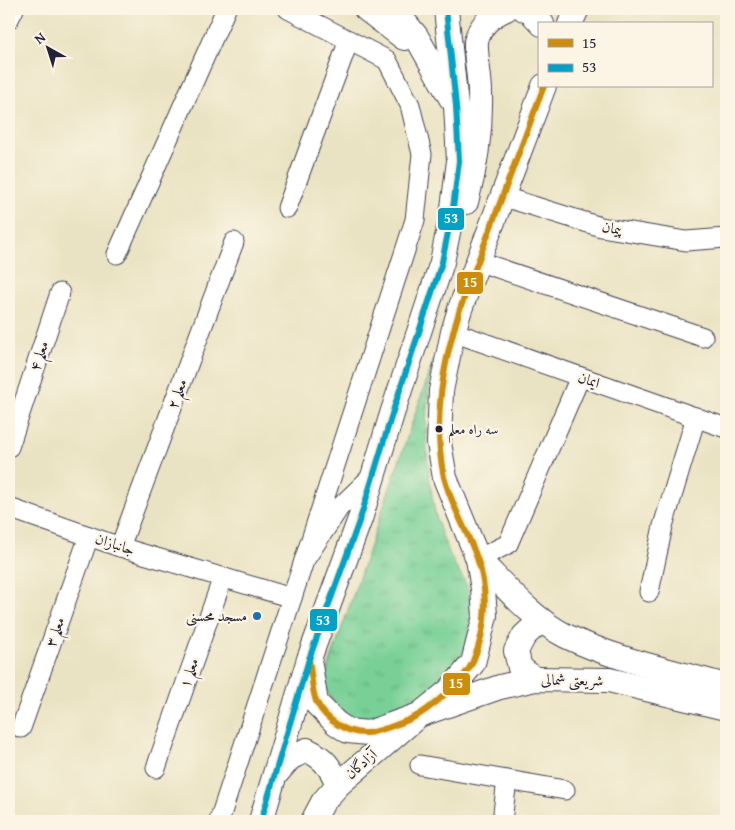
<svg xmlns="http://www.w3.org/2000/svg" width="735" height="830" font-family="'Gentium Book Plus',Amiri,serif">
	<style>
		.grass { fill: url(#grass-tufts); stroke: #4d7968 }
		.lines { fill: none; stroke-linecap: round; stroke-linejoin: round }
		.minor-casing { stroke: #403f4f; stroke-width: 21 }
		.major-casing { stroke: #403f4f; stroke-width: 26 }
		.minor { stroke: #fff; stroke-width: 19 }
		.major { stroke: #fff; stroke-width: 24 }
		.bus-1-casing { stroke: #fcf5e5; stroke-width: 10 }
		.bus-2-casing { stroke: #fcf5e5; stroke-width: 10 }
		.bus-1 { stroke: #cc8c0c; stroke-width: 6 }
		.bus-2 { stroke: #02a2c7; stroke-width: 6 }
		.bus-dot { fill: #22223b; stroke: #fcf5e5; stroke-width: 2 }
		.poi-dot { fill: #1f6fb2; stroke: #fcf5e5; stroke-width: 2 }
		.labels { text-anchor: middle; stroke-width: 4.5; stroke-linejoin: round; paint-order: stroke }
		.bus-label { font-size: 14px; fill: #22223b; stroke: #fcf5e5; text-anchor: start }
		.street-label { font-size: 15px; fill: #22223b; stroke: #fcf5e5 }
		.poi-label { font-size: 15px; fill: #22223b; stroke: #fcf5e5; text-anchor: end }
		.line-badge { stroke: #fcf5e5; stroke-width: 2 }
		.badge-label { font-size: 14px; text-anchor: middle; font-weight: bold; fill: #fff }
	</style>
	<defs>
		<pattern id="grass-tufts" width="24" height="20" patternUnits="userSpaceOnUse" patternTransform="scale(1.25)"><rect width="24" height="20" fill="#78d096"/><path d="M3 7l-1-3M5 7V3M7 7l1-3M15 17l-1-3M17 17v-4M19 17l1-3" fill="none" stroke="#68b282"/></pattern>
	</defs>
	<rect width="100%" height="100%" fill="#fcf5e5"/>
	<filter id="ink" filterUnits="userSpaceOnUse"><feTurbulence type="fractalNoise" baseFrequency=".02" numOctaves="2"/><feDisplacementMap in="SourceGraphic" scale="10" xChannelSelector="R" yChannelSelector="G"/><feConvolveMatrix kernelMatrix="1 2 1 2 8 2 1 2 1" color-interpolation-filters="sRGB"/></filter>
	<filter id="wash" filterUnits="userSpaceOnUse"><feTurbulence type="fractalNoise" baseFrequency=".0096" numOctaves="4" result="noise"/><feDisplacementMap in="SourceGraphic" scale="20" xChannelSelector="R" yChannelSelector="G"/><feGaussianBlur stdDeviation="1.12" result="paint"/><feColorMatrix in="noise" values="0 0 0 0 0 0 0 0 0 0 0 0 0 0 0 0 0 1.4 0 .05"/><feComposite in="paint" operator="in"/></filter>
	<g filter="url(#wash)">
		<rect width="100%" height="100%" fill="#eae3c3"/>
		<path class="grass" d="M434,359c-12,54 -9,104 2,158 4,15 11,32 18,46 4,9 12,18 14,27 17,63 -34,117 -94,127 -28,5 -40,-9 -51,-34z"/>
	</g>
	<g filter="url(#ink)">
		<g class="lines">
			<defs>
				<g id="minor">
					<polyline points="288,9 387,60 410,105 422,154 415,220 304,561"/>
					<polyline points="9,19 14,9"/>
					<polyline points="501,196 601,227 686,241 726,238"/>
					<polyline points="287,208 349,40"/>
					<polyline points="117,254 226,9"/>
					<polyline points="477,261 703,337"/>
					<polyline points="453,332 726,428"/>
					<polyline points="9,447 60,293"/>
					<polyline points="9,508 120,547 292,598"/>
					<polyline points="120,547 234,242"/>
					<polyline points="478,559 508,544 580,377"/>
					<polyline points="649,592 663,526 696,417"/>
					<polyline points="21,728 89,536"/>
					<polyline points="420,765 565,790"/>
					<polyline points="156,768 223,577"/>
					<polyline points="219,821 304,561 339,508 372,476"/>
					<polyline points="502,821 507,780"/>
				</g>
				<g id="major">
					<polyline points="366,9 404,38"/>
					<polyline points="394,9 416,36 451,98"/>
					<polyline points="524,9 529,10 542,24"/>
					<polyline points="570,24 577,9"/>
					<path d="M466,202c10,-36 15,-73 14,-110 0,-14 -5,-38 -4,-50 3,-16 16,-27 30,-33"/>
					<path d="M478,559c27,27 54,60 88,77 47,23 110,36 160,50"/>
					<polyline points="310,665 316,703 336,723 348,731 368,733 419,715 450,690 473,663 485,616 483,589 478,559 445,478 439,443 441,391 453,332 460,309 544,86"/>
					<polyline points="535,679 520,668 516,651 524,636 541,620"/>
					<path d="M277,773l13,-15 17,-8c17,8 24,17 31,35"/>
					<polyline points="261,821 309,659 361,516 392,414 442,262 453,208 459,161 456,106 446,9"/>
					<polyline points="313,821 323,802 338,785 419,715 500,687 535,679 609,680 726,708"/>
				</g>
			</defs>
			<use href="#minor" class="minor-casing"/>
			<use href="#major" class="major-casing"/>
			<use href="#minor" class="minor"/>
			<use href="#major" class="major"/>
			<defs>
				<path id="bus-1" d="M309,659c2,10 3,36 8,44 9,17 30,31 49,30 10,0 45,-13 54,-19 13,-8 48,-38 53,-53 14,-32 16,-70 4,-103 -10,-28 -26,-53 -33,-81 -12,-56 -1,-114 16,-168l84,-223"/>
				<polyline id="bus-2" points="261,821 309,659 361,516 392,414 442,262 453,208 459,161 456,106 446,9"/>
			</defs>
			<use href="#bus-1" class="bus-1-casing"/>
			<use href="#bus-2" class="bus-2-casing"/>
			<use href="#bus-1" class="bus-1"/>
			<use href="#bus-2" class="bus-2"/>
		</g>
	</g>
	<circle class="bus-dot" cx="439" cy="429" r="4.5"/>
	<circle class="poi-dot" cx="257" cy="616" r="5"/>
	<g class="labels">
		<g class="bus-label">
			<text x="448" y="434">سه راه معلم</text>
		</g>
		<g class="street-label">
			<text transform="translate(612 228) rotate(11)" y="5">پیمان</text>
			<text transform="translate(39 356) rotate(-72)" y="5">معلم ۴</text>
			<text transform="translate(589 380) rotate(19)" y="5">ایمان</text>
			<text transform="translate(177 394) rotate(-70)" y="5">معلم ۲</text>
			<text transform="translate(115 544) rotate(18)" y="5">جانبازان</text>
			<text transform="translate(55 632) rotate(-71)" y="5">معلم ۳</text>
			<text transform="translate(189 673) rotate(-71)" y="5">معلم ۱</text>
			<text transform="translate(572 680) rotate(1)" y="5">شریعتی شمالی</text>
			<text transform="translate(361 764) rotate(-41)" y="5">آزادگان</text>
		</g>
		<g class="poi-label">
			<text x="247" y="621">مسجد محسنی</text>
		</g>
	</g>
	<g class="line-badge">
		<rect x="437" y="207" width="28" height="24" rx="5" fill="#02a2c7"/>
		<rect x="456" y="271" width="28" height="24" rx="5" fill="#cc8c0c"/>
		<rect x="309" y="608" width="29" height="24" rx="5" fill="#02a2c7"/>
		<rect x="442" y="672" width="29" height="24" rx="5" fill="#cc8c0c"/>
	</g>
	<g class="badge-label">
		<text x="451" y="223">53</text>
		<text x="470" y="287">15</text>
		<text x="323" y="625">53</text>
		<text x="456" y="688">15</text>
	</g>
	<rect width="735" height="830" fill="none" stroke="#fcf5e5" stroke-width="30"/>
	<rect x="538" y="22" width="175" height="65" fill="#fcf5e5" stroke="#a5a1a1"/>
	<rect x="548" y="39" width="25" height="8" fill="#cc8c0c" stroke="#a5a1a1"/>
	<text x="582" y="48" font-size="15" fill="#22223b">15</text>
	<rect x="548" y="64" width="25" height="8" fill="#02a2c7" stroke="#a5a1a1"/>
	<text x="582" y="72" font-size="15" fill="#22223b">53</text>
	<g transform="translate(48 48) rotate(321)" stroke="#fcf5e5" stroke-width="4" paint-order="stroke">
	<path d="M0-4L9 19L0 12L-9 19Z" fill="#22223b"/>
	<text y="-8" font-size="14" font-weight="bold" text-anchor="middle" fill="#22223b">N</text>
	</g>
</svg>
